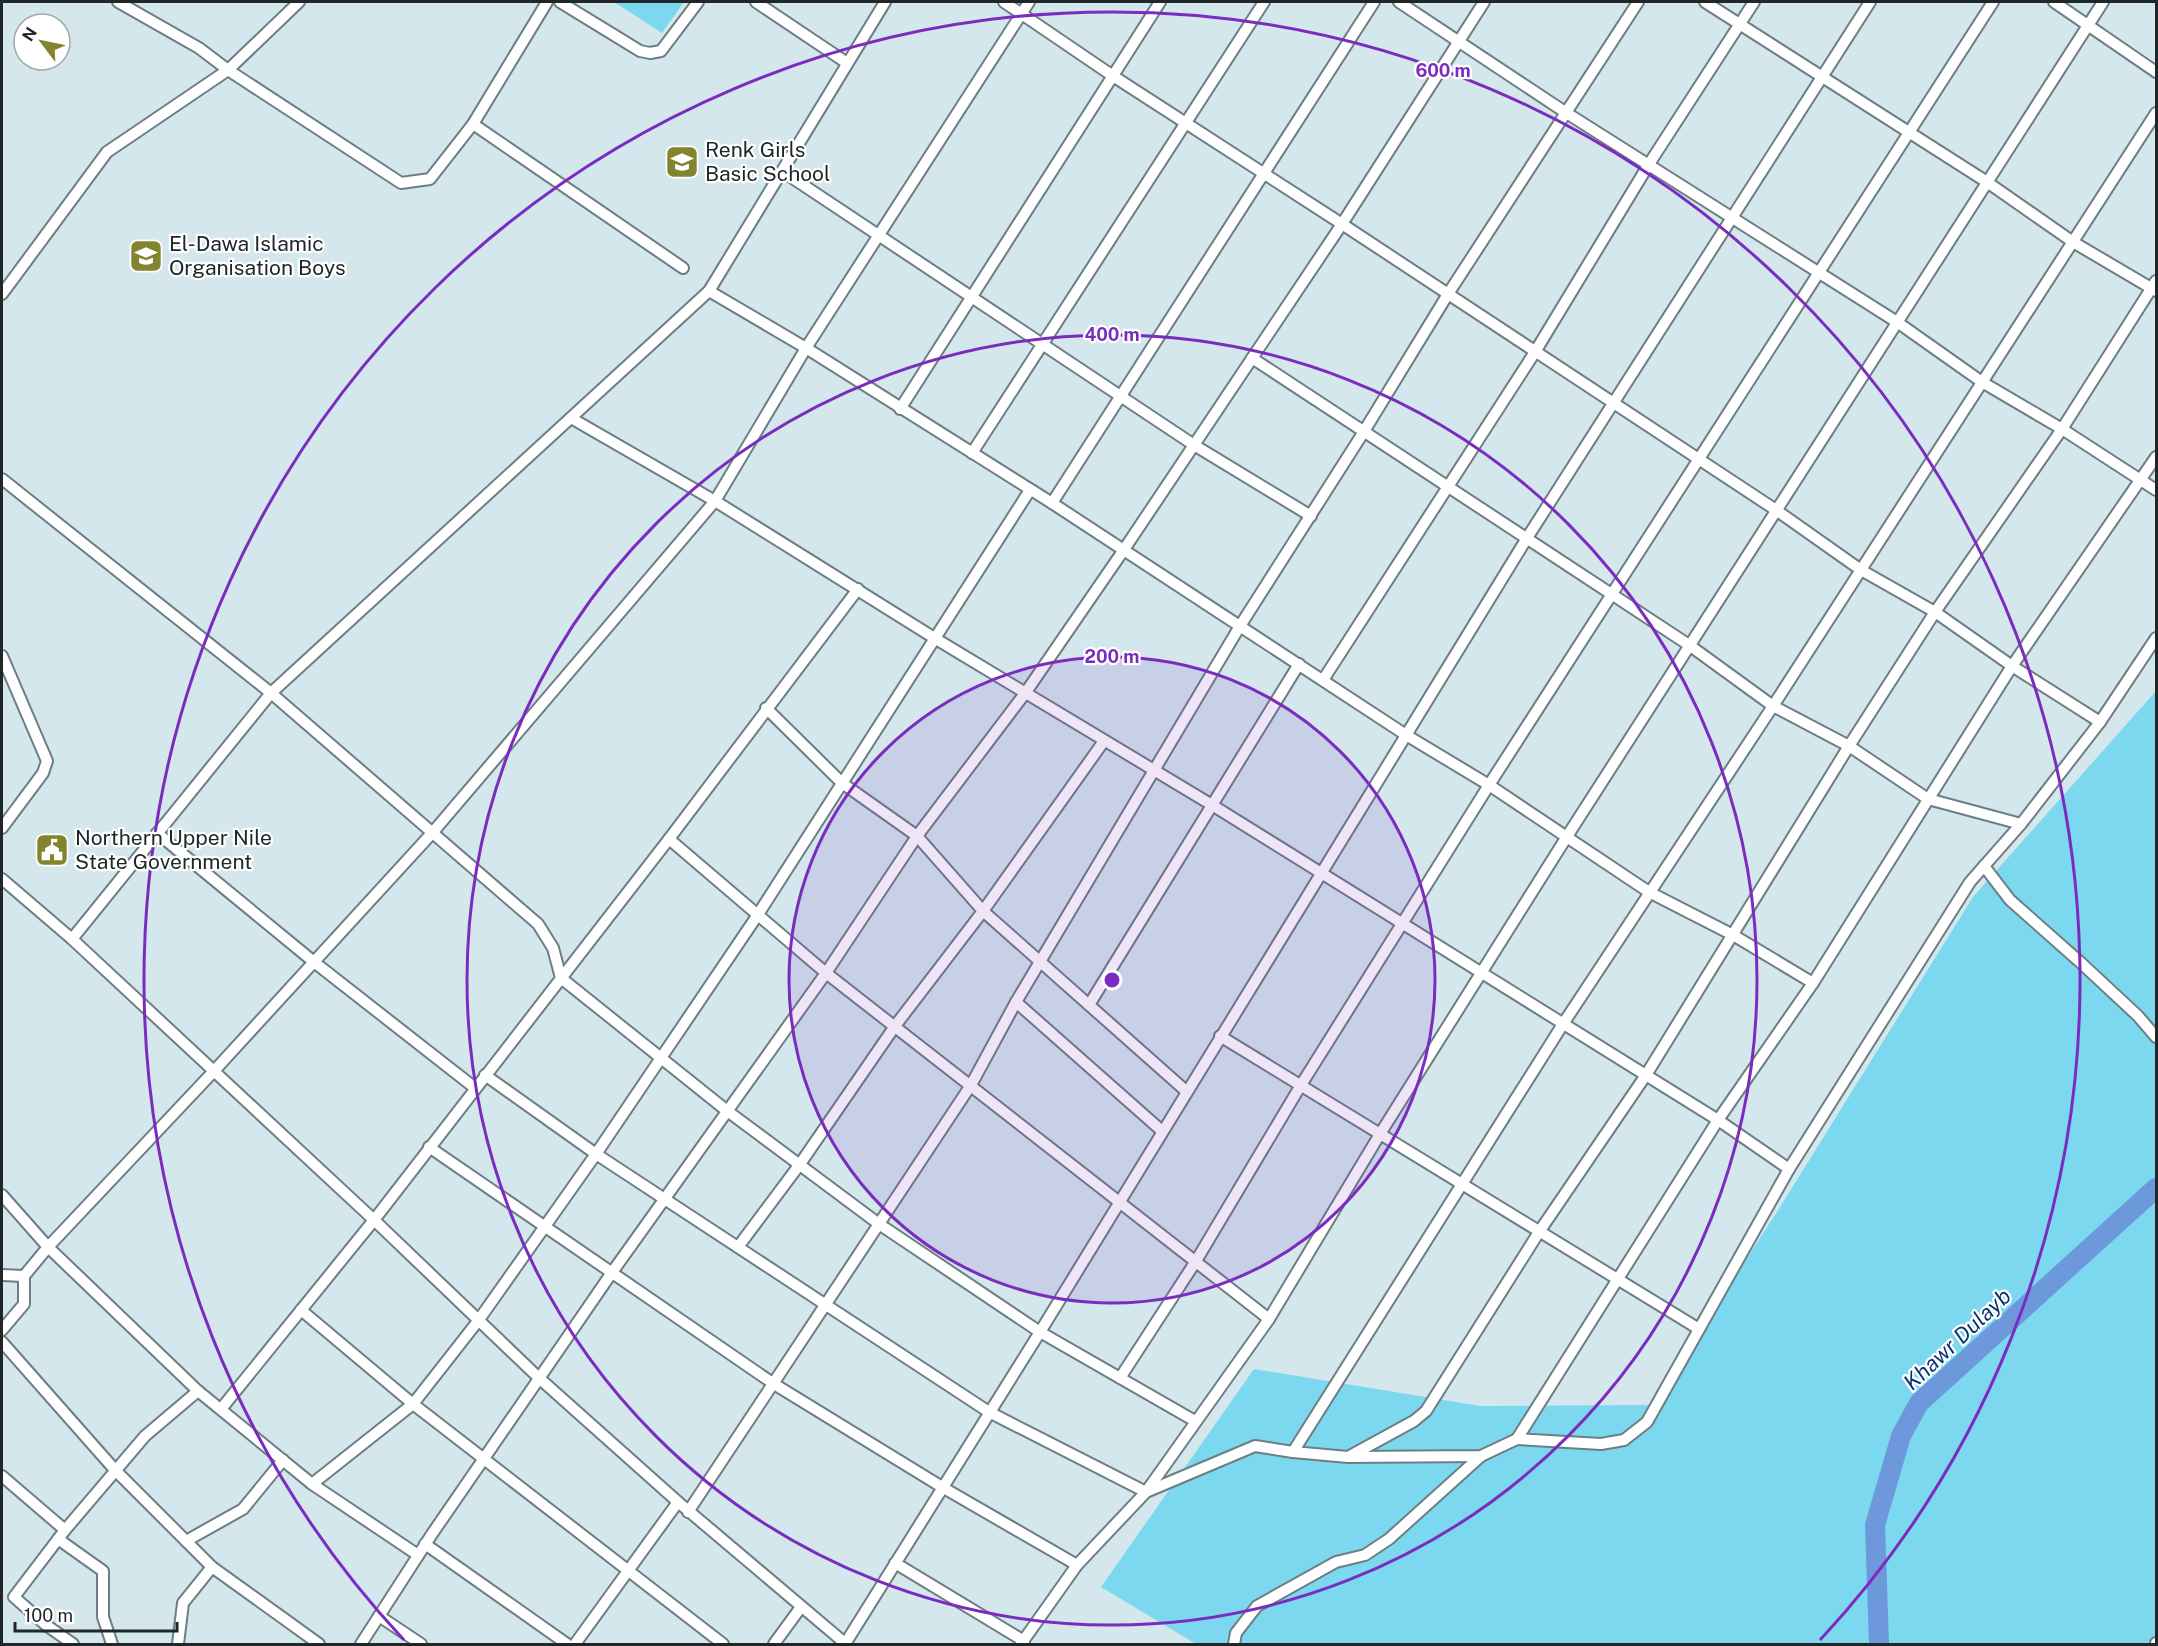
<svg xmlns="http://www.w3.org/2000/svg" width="2158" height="1646" font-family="'Public Sans',sans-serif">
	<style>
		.green { fill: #7cd8ef }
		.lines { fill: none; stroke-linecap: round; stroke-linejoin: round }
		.river { stroke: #6d99dc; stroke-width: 20 }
		.minor-casing { stroke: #6c7e83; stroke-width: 14 }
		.minor { stroke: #fff; stroke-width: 10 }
		.ring { fill: none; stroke: #7b2cbf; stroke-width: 3 }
		.labels { text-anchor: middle; stroke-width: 4.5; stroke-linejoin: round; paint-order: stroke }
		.poi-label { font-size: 21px; fill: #202729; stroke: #fff; text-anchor: start }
		.water-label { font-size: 22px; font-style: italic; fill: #0c3672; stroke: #fff }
		.centre { fill: #7b2cbf; stroke: #fff; stroke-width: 3 }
		.ring-label { font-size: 18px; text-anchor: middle; font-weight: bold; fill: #7b2cbf; stroke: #fff; stroke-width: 4.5; stroke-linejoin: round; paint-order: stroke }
	</style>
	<rect width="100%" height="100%" fill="#d3e7ed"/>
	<g class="green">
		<polygon points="614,2 684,2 662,33"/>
		<polygon points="2156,691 2156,1644 1196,1644 1101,1587 1254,1369 1480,1406 1651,1405 1775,1215 1973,897"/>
	</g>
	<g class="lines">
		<polyline class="river" points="1879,1644 1875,1525 1901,1436 1919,1403 2156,1188"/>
		<defs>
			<g id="minor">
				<polyline points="118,2 199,48 228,70 401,183 430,179 473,124 683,268"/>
				<polyline points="560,2 640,51 650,53 661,51 698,2"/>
				<polyline points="756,2 847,63"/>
				<polyline points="1004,2 1113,76 1342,224 1776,510 1861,570 1935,612 2012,666 2100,722"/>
				<polyline points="1399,2 1565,112 1897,322 1982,382 2062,429 2156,490"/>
				<polyline points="1705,2 1987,182 2073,242 2156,291"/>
				<polyline points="2054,2 2156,72"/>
				<polyline points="473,124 547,2"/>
				<polyline points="782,171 1194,445 1311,516"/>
				<polyline points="709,291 806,348 1052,503 1406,735 1489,785 1649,892 1733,935 1813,983"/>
				<polyline points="2,294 107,152 228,70 299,2"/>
				<polyline points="1252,358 1689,645 1773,706 1849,746 1928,799 2021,824"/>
				<polyline points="900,409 1160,2"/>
				<polyline points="571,418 715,501 936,639 1212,805 1718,1120 1789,1169"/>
				<polyline points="972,453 1264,2"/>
				<polyline points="2,479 271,693 538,924 553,948 561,978 726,1110 879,1224 1040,1332 1195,1421"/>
				<polyline points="1052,503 1374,2"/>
				<polyline points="2,656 47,761 43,773 2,828"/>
				<polyline points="1323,680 1535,352 1649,164 1754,2"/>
				<polyline points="766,708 842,783 917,836 983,911 1186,1091"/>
				<polyline points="157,833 314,962 475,1088"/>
				<polyline points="669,839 826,973 1269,1319"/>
				<polyline points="1984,866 2010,900 2080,962 2138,1016 2156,1037"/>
				<polyline points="2,879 72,939 271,693 709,291 885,2"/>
				<polyline points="72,939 374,1220 539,1378 678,1502 846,1644"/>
				<polyline points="1016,1002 1162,1131"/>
				<polyline points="1089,1005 1299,664"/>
				<polyline points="1220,1036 1699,1329"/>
				<polyline points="485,1075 596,1154 989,1412 1146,1492 1255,1446 1293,1452 1348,1457 1481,1456 1517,1439 1718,1120 1813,983 2012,666 2156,457"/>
				<polyline points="429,1147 774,1384 942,1487 1077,1565"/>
				<polyline points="2,1195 48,1247 198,1391 312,1484 418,1555"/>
				<polyline points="738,1247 800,1164 895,1026 983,911 1104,741"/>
				<polyline points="2,1275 24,1276 48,1247 214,1071 433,832 715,501 806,348 1029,2"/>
				<polyline points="301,1310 413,1404 723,1644"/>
				<polyline points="2,1330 24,1304 24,1276"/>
				<polyline points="2,1342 115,1470 212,1567 319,1644"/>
				<polyline points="1120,1378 1196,1261 1301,1085 1489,785 1993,2"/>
				<polyline points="221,1409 374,1220 669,839 858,589"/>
				<polyline points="1517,1439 1601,1444 1624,1440 1647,1422 1789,1169 1970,882 2021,824 2100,722 2156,638"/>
				<polyline points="1293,1452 1563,1024 1773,706 2156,113"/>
				<polyline points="1350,1456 1414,1421 1426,1411 1539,1232 1646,1075 1849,746 1935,612 2062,429 2156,281"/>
				<polyline points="2,1476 65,1530"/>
				<polyline points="312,1484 413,1404 478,1321 596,1154 757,916 1030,490"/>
				<polyline points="688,1512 971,1085 1016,1002 1240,626 1363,433 1448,294 1638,2"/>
				<polyline points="58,1539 103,1571 103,1617 112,1644"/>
				<polyline points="186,1541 243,1509 283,1460"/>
				<polyline points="425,1544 567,1644"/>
				<polyline points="895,1563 1024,1641"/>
				<polyline points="379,1616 421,1644"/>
				<polyline points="73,1644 46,1625 14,1597 65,1530 145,1436 198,1391"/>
				<polyline points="178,1644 183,1603 212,1567"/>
				<polyline points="361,1644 432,1534 613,1271 826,973 917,836 1026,692 1123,551 1342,224 1484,2"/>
				<polyline points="575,1644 678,1502"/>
				<polyline points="774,1644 801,1607"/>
				<polyline points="845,1644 1040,1332 1527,538 1870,2"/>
				<polyline points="1021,1644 1077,1565 1146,1492 1269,1319 1380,1134 1566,838 2103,2"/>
				<polyline points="1234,1644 1236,1633 1257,1606 1336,1562 1365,1555 1389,1539 1481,1456"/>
				<polyline points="2156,1644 2156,1643"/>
			</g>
		</defs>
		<use href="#minor" class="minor-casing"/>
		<use href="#minor" class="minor"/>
	</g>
	<circle cx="1112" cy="980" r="323" fill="#7b2cbf" fill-opacity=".12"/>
	<g class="ring">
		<circle cx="1112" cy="980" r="323"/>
		<circle cx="1112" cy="980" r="645"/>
		<path d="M404 1640A968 968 0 1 1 1820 1640"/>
	</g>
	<defs>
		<symbol id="school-square" viewBox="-11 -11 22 22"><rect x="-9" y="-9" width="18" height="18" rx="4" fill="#82842e" stroke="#fff"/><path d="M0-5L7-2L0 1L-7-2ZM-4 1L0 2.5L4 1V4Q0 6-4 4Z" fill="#fff"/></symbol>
		<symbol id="civic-square" viewBox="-11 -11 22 22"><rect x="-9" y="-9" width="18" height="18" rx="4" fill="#82842e" stroke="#fff"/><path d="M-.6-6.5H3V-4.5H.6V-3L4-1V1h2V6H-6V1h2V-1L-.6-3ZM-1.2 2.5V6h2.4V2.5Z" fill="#fff"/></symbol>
	</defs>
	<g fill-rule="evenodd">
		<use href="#school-square" x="663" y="143" width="38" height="38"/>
		<use href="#school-square" x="127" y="237" width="38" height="38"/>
		<use href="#civic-square" x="33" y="831" width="38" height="38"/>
	</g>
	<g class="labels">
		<g class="poi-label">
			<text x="705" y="157">Renk Girls<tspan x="705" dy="24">Basic School</tspan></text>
			<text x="169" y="251">El-Dawa Islamic<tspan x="169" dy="24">Organisation Boys</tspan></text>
			<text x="75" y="845">Northern Upper Nile<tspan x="75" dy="24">State Government</tspan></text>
		</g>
		<g class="water-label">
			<text transform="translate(1957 1339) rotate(-43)" y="8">Khawr Dulayb</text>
		</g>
	</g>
	<circle cx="1112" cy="980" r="9" class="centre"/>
	<g class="ring-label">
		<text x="1443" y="77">600 m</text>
		<text x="1112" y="341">400 m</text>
		<text x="1112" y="663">200 m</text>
	</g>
	<rect width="2158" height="1646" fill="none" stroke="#202729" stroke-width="6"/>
	<g transform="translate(42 42) rotate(302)"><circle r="28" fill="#ffffff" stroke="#a6a9a9" stroke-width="1.5"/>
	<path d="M0-4.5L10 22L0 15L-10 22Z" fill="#82842e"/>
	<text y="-9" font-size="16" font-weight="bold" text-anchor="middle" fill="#202729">N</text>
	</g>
	<path d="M15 1622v9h162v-9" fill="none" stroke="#202729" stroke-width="3"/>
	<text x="24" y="1622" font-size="18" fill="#202729" stroke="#ffffff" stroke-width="4.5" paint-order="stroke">100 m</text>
</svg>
